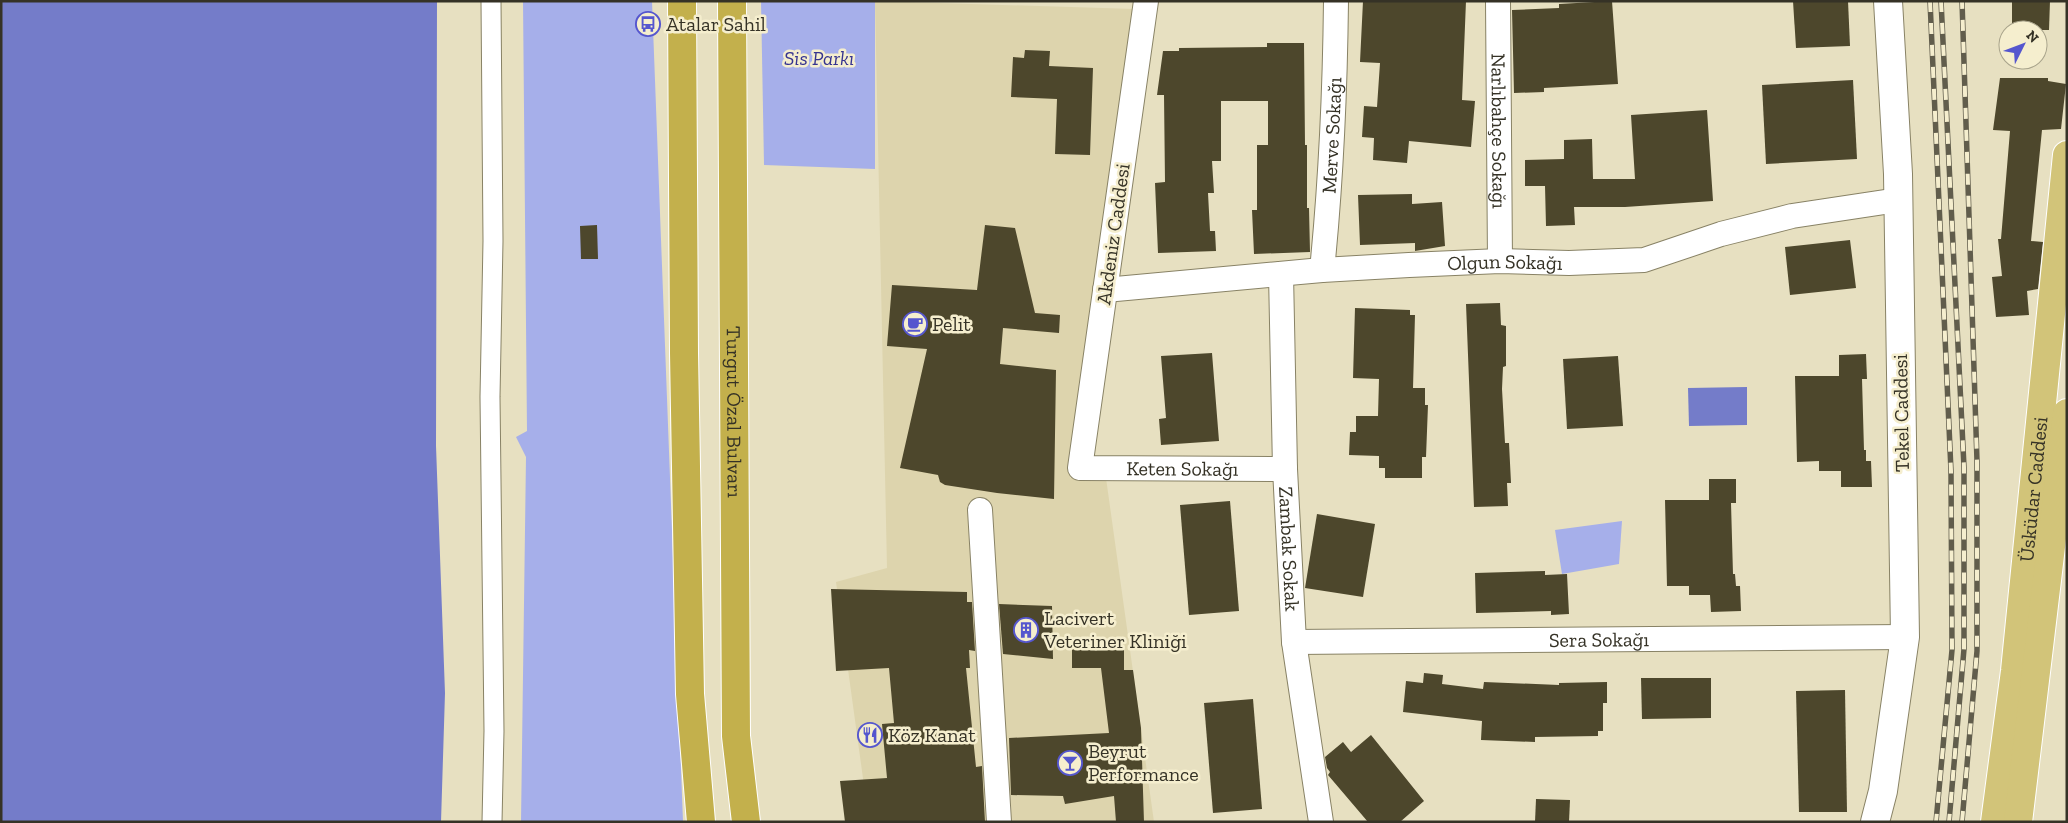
<svg xmlns="http://www.w3.org/2000/svg" width="2068" height="823" font-family="'Zilla Slab',serif">
	<style>
		.built { fill: #ddd4ad }
		.green { fill: #a6afea }
		.water { fill: #747cc9 }
		.building { fill: #4d472c }
		.lines { fill: none; stroke-linecap: round; stroke-linejoin: round }
		.pedestrian-casing { stroke: #888265; stroke-width: 21 }
		.minor-casing { stroke: #888265; stroke-width: 26 }
		.tertiary-casing { stroke: #888265; stroke-width: 30 }
		.primary-casing { stroke: #fff; stroke-width: 30 }
		.trunk-casing { stroke: #fff; stroke-width: 30 }
		.pedestrian { stroke: #fff; stroke-width: 19 }
		.minor { stroke: #fff; stroke-width: 24 }
		.tertiary { stroke: #fff; stroke-width: 28 }
		.primary { stroke: #d2c479; stroke-width: 28 }
		.trunk { stroke: #c3b04c; stroke-width: 28 }
		.rail-casing { stroke: #615d4c; stroke-width: 5.5 }
		.rail { stroke: #f5eece; stroke-width: 4; stroke-dasharray: 11; stroke-linecap: butt }
		.labels { text-anchor: middle; stroke-width: 5; stroke-linejoin: round; paint-order: stroke }
		.poi-label { font-size: 20px; fill: #353226; stroke: #f5eece; text-anchor: start }
		.park-label { font-size: 20px; font-style: italic; fill: #35338f; stroke: #f5eece }
		.street-label { font-size: 20px; fill: #353226; stroke: #f5eece }
	</style>
	<rect width="100%" height="100%" fill="#e7e0c1"/>
	<polygon class="built" points="875,1 1134,9 1070,478 1106,478 1154,822 869,822 836,582 887,568"/>
	<g class="green">
		<polygon points="523,1 652,1 683,822 521,822 526,457 516,437 527,431"/>
		<polygon points="761,1 875,1 875,169 764,165"/>
		<polygon points="1622,521 1619,564 1562,574 1555,530"/>
	</g>
	<g class="water">
		<polygon points="1,1 437,1 436,446 445,693 441,822 1,822"/>
		<polygon points="1747,387 1747,425 1689,426 1688,388"/>
	</g>
	<g class="building">
		<polygon points="1363,1 1466,1 1462,100 1475,101 1471,147 1409,141 1407,163 1373,160 1374,138 1362,137 1364,106 1377,107 1380,63 1360,62"/>
		<polygon points="1612,1 1618,84 1544,88 1544,92 1514,93 1512,10 1559,8 1559,4"/>
		<polygon points="1793,1 1848,1 1850,46 1796,48"/>
		<polygon points="2012,1 2050,1 2049,30 2012,30"/>
		<polygon points="1267,43 1304,43 1305,145 1307,145 1307,208 1309,208 1310,252 1254,254 1252,210 1257,210 1257,145 1268,145 1268,101 1221,101 1221,161 1212,161 1214,193 1208,193 1210,231 1215,231 1216,251 1158,253 1155,183 1165,182 1164,95 1157,95 1163,51 1179,51 1179,48 1267,47"/>
		<polygon points="1025,50 1050,51 1049,66 1093,68 1090,155 1055,154 1057,99 1011,97 1013,57 1024,58"/>
		<polygon points="2000,78 2048,78 2048,81 2066,84 2061,129 2042,130 2031,241 2043,242 2038,289 2027,291 2029,315 1996,317 1992,277 2002,276 1998,239 2001,239 2010,131 1993,130"/>
		<polygon points="1853,80 1857,159 1766,164 1762,85"/>
		<polygon points="1707,110 1713,201 1625,207 1574,207 1575,225 1546,226 1545,186 1525,186 1525,160 1564,159 1564,140 1592,139 1593,179 1635,179 1631,115"/>
		<polygon points="1412,194 1412,204 1442,202 1445,246 1415,251 1415,243 1360,245 1358,195"/>
		<polygon points="597,225 598,259 581,259 580,226"/>
		<polygon points="985,225 1015,228 1035,313 1060,315 1059,333 1003,328 1000,364 1056,370 1054,499 997,493 945,485 940,482 938,475 900,468 927,349 887,346 892,285 977,290"/>
		<polygon points="1850,240 1856,288 1790,295 1785,247"/>
		<polygon points="1500,303 1501,325 1506,326 1506,366 1503,367 1502,389 1505,443 1509,443 1511,483 1507,483 1508,506 1474,507 1466,304"/>
		<polygon points="1355,308 1410,310 1410,315 1415,315 1413,388 1425,388 1425,405 1428,405 1426,457 1422,457 1422,478 1385,478 1385,468 1379,468 1379,456 1349,455 1350,432 1356,432 1356,416 1378,416 1379,379 1353,378"/>
		<polygon points="1212,353 1219,441 1161,445 1159,419 1166,418 1161,356"/>
		<polygon points="1866,354 1867,379 1862,379 1864,450 1866,450 1866,461 1871,461 1872,487 1841,487 1841,471 1819,471 1819,461 1797,462 1795,376 1839,376 1839,355"/>
		<polygon points="1618,356 1623,426 1567,429 1563,359"/>
		<polygon points="1709,479 1736,479 1736,503 1731,503 1733,574 1735,574 1736,586 1740,586 1741,611 1711,612 1710,595 1689,595 1689,586 1667,586 1665,500 1709,500"/>
		<polygon points="1230,501 1239,611 1189,615 1180,505"/>
		<polygon points="1317,514 1375,524 1363,597 1305,588"/>
		<polygon points="1545,571 1545,575 1567,574 1569,614 1551,615 1551,611 1476,613 1475,573"/>
		<polygon points="831,589 967,592 967,602 972,602 975,651 969,650 970,668 966,668 976,767 982,766 985,822 845,822 840,781 887,778 882,724 894,723 889,668 836,671"/>
		<polygon points="999,604 1052,606 1053,659 1003,654"/>
		<polygon points="1072,649 1124,649 1124,670 1133,670 1141,728 1144,822 1116,822 1114,796 1065,804 1063,796 1011,795 1009,738 1109,733 1101,668 1072,668"/>
		<polygon points="1424,673 1443,675 1442,684 1483,689 1484,682 1559,685 1559,683 1607,682 1607,703 1603,703 1603,731 1598,731 1598,736 1535,737 1535,742 1481,740 1482,721 1403,712 1406,681 1423,683"/>
		<polygon points="1641,678 1711,678 1711,718 1642,719"/>
		<polygon points="1845,690 1847,812 1799,812 1796,691"/>
		<polygon points="1253,699 1262,809 1213,813 1204,703"/>
		<polygon points="1371,735 1424,801 1400,822 1368,822 1328,775 1330,772 1327,768 1325,757 1343,742 1351,752"/>
		<polygon points="1536,799 1570,800 1569,822 1535,822"/>
	</g>
	<g class="lines">
		<defs>
			<polyline id="pedestrian" points="491,1 493,241 490,397 494,731 492,822"/>
			<g id="minor">
				<path id="s1" d="M1146,1l-66,467 205,1"/>
				<path id="s2" d="M1498,1l2,260"/>
				<path id="s3" d="M1322,270c9,-89 13,-179 14,-269"/>
				<path id="s4" d="M1281,274l4,195 9,173 27,180"/>
				<path id="s5" d="M1105,290l217,-20 87,-5 91,-4 69,2 75,-3 77,-26 71,-18 106,-16"/>
				<polyline points="980,510 999,822"/>
				<path id="s6" d="M1294,642l611,-5"/>
			</g>
			<polyline id="tertiary" points="1875,822 1883,791 1905,637 1898,174 1888,1"/>
			<g id="primary">
				<path id="s7" d="M1995,822l20,-151 52,-516"/>
				<polyline points="2018,822 2067,413"/>
			</g>
			<g id="trunk">
				<polyline points="682,1 684,353 690,694 701,822"/>
				<path id="s8" d="M732,1l4,735 10,86"/>
			</g>
		</defs>
		<use href="#pedestrian" class="pedestrian-casing"/>
		<use href="#minor" class="minor-casing"/>
		<use href="#tertiary" class="tertiary-casing"/>
		<use href="#primary" class="primary-casing"/>
		<use href="#trunk" class="trunk-casing"/>
		<use href="#pedestrian" class="pedestrian"/>
		<use href="#minor" class="minor"/>
		<use href="#tertiary" class="tertiary"/>
		<use href="#primary" class="primary"/>
		<use href="#trunk" class="trunk"/>
		<defs>
			<g id="rail">
				<polyline points="1930,1 1951,471 1952,650 1936,822"/>
				<polyline points="1941,1 1964,467 1964,649 1949,822"/>
				<polyline points="1962,822 1977,651 1977,461 1962,1"/>
			</g>
		</defs>
		<use href="#rail" class="rail-casing"/>
		<use href="#rail" class="rail"/>
	</g>
	<defs>
		<symbol id="bus-ring" viewBox="-11 -11 22 22"><circle r="9.5" fill="#f5eece" stroke="#5556ce" stroke-width="1.5"/><path d="M-5-6H5V4H4V6H2V4H-2V6H-4V4H-5ZM-3.5-4V0h7V-4ZM-3.5 1.2v1.5H-2V1.2ZM2 1.2v1.5H3.5V1.2Z" fill="#5556ce"/></symbol>
		<symbol id="cafe-ring" viewBox="-11 -11 22 22"><circle r="9.5" fill="#f5eece" stroke="#5556ce" stroke-width="1.5"/><path d="M-5.5-4.5H6V0H3Q3 3.5 0 3.5H-2.5Q-5.5 3.5-5.5 0ZM3-3.2v2h1.7v-2ZM-6 4.5H4V6H-6Z" fill="#5556ce"/></symbol>
		<symbol id="building-ring" viewBox="-11 -11 22 22"><circle r="9.5" fill="#f5eece" stroke="#5556ce" stroke-width="1.5"/><path d="M-4-6H4V6H1V3H-1V6H-4ZM-2.5-4.3h1.7v1.8h-1.7ZM.8-4.3h1.7v1.8H.8ZM-2.5-1h1.7V.8h-1.7ZM.8-1h1.7V.8H.8Z" fill="#5556ce"/></symbol>
		<symbol id="restaurant-ring" viewBox="-11 -11 22 22"><circle r="9.5" fill="#f5eece" stroke="#5556ce" stroke-width="1.5"/><path d="M-5-6h1v4h1v-4h1v4h1v-4h1v5L-1.5 .5V6h-2V.5L-5-1ZM5-6V6H3V1.5H1.5Q1.5-4 5-6Z" fill="#5556ce"/></symbol>
		<symbol id="bar-ring" viewBox="-11 -11 22 22"><circle r="9.5" fill="#f5eece" stroke="#5556ce" stroke-width="1.5"/><path d="M-6-5H6L.8 .8V4.5H3.5V6h-7V4.5H-.8V.8Z" fill="#5556ce"/></symbol>
	</defs>
	<g fill-rule="evenodd">
		<use href="#bus-ring" x="634" y="10" width="28" height="28"/>
		<use href="#cafe-ring" x="901" y="310" width="28" height="28"/>
		<use href="#building-ring" x="1012" y="616" width="28" height="28"/>
		<use href="#restaurant-ring" x="856" y="721" width="28" height="28"/>
		<use href="#bar-ring" x="1056" y="749" width="28" height="28"/>
	</g>
	<g class="labels">
		<g class="poi-label">
			<text x="666" y="31">Atalar Sahil</text>
			<text x="932" y="331">Pelit</text>
			<text x="1044" y="625">Lacivert<tspan x="1044" dy="23">Veteriner Kliniği</tspan></text>
			<text x="888" y="742">Köz Kanat</text>
			<text x="1088" y="758">Beyrut<tspan x="1088" dy="23">Performance</tspan></text>
		</g>
		<g class="park-label">
			<text x="819" y="65">Sis Parkı</text>
		</g>
		<g class="street-label">
			<text dy="7" stroke="none"><textPath href="#s2" startOffset="130">Narlıbahçe Sokağı</textPath></text>
			<text dy="7" stroke="none"><textPath href="#s3" startOffset="135">Merve Sokağı</textPath></text>
			<text transform="translate(1113 234) rotate(-82)" y="7">Akdeniz Caddesi</text>
			<text dy="7" stroke="none"><textPath href="#s5" startOffset="401">Olgun Sokağı</textPath></text>
			<text dy="7" stroke="none"><textPath href="#s8" startOffset="411">Turgut Özal Bulvarı</textPath></text>
			<text transform="translate(1901 413) rotate(-91)" y="7">Tekel Caddesi</text>
			<text dy="7" stroke="none"><textPath href="#s1" startOffset="574">Keten Sokağı</textPath></text>
			<text dy="7" stroke="none"><textPath href="#s7" startOffset="335">Üsküdar Caddesi</textPath></text>
			<text dy="7" stroke="none"><textPath href="#s4" startOffset="275">Zambak Sokak</textPath></text>
			<text dy="7" stroke="none"><textPath href="#s6" startOffset="305">Sera Sokağı</textPath></text>
		</g>
	</g>
	<rect width="2068" height="823" fill="none" stroke="#353226" stroke-width="5"/>
	<g transform="translate(2023 45) rotate(48)"><circle r="24" fill="#f5eece" stroke="#a8a38b"/>
	<path d="M0-4L9 19L0 12L-9 19Z" fill="#5556ce"/>
	<text y="-8" font-size="14" font-weight="bold" text-anchor="middle" fill="#353226">N</text>
	</g>
</svg>
